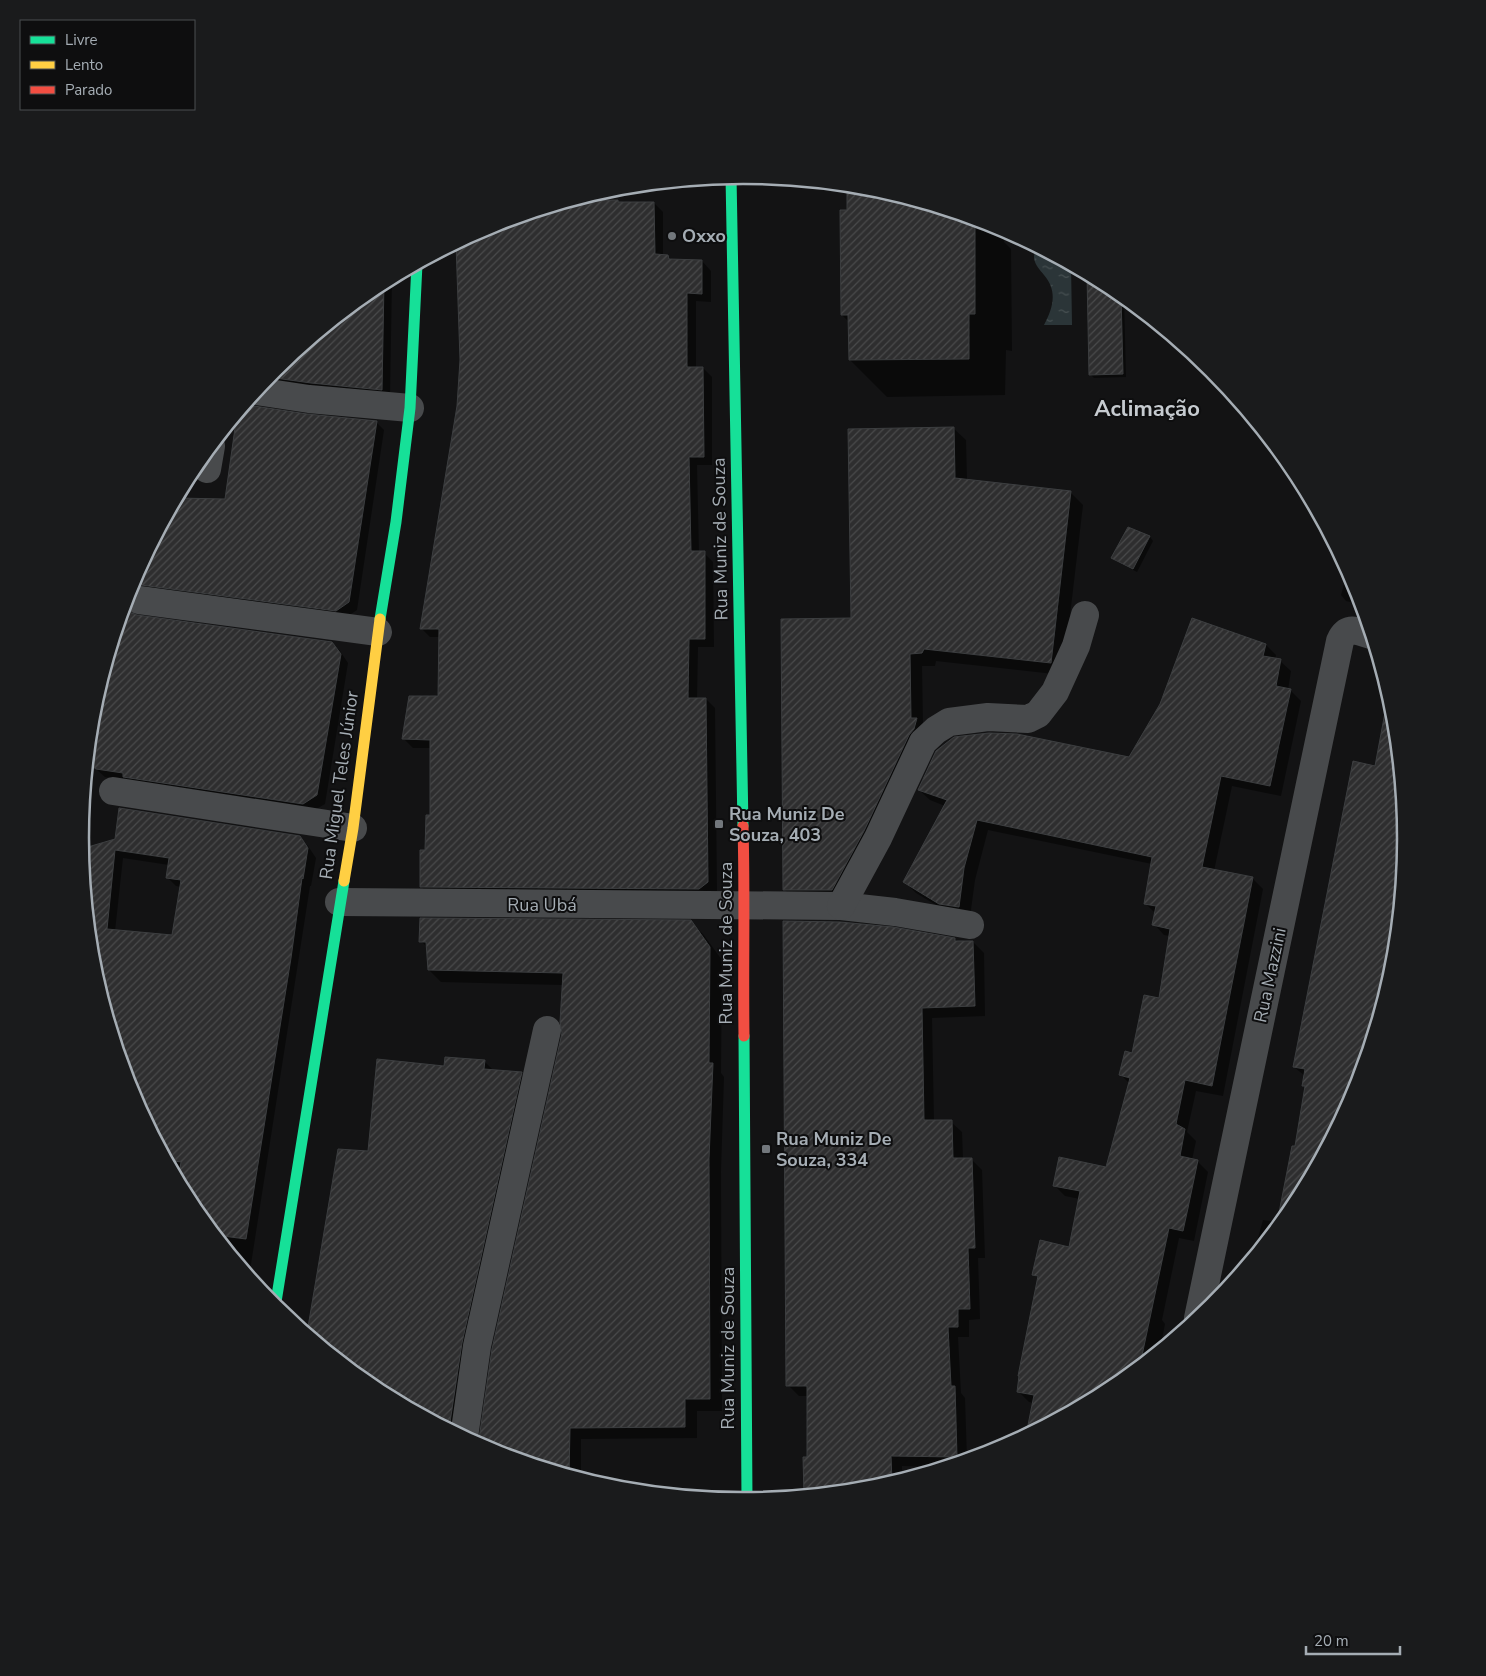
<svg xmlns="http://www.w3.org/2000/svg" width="1486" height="1676" font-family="'Nunito Sans',sans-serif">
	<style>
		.water { fill: url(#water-ripples) }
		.shadow { fill: #0007; fill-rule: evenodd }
		.building { fill: url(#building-hatch); stroke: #3c3e40; fill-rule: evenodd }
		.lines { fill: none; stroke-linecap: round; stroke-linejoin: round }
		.street { stroke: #484a4c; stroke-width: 28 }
		.fast { stroke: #16e098; stroke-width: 11 }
		.slow { stroke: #ffcf43; stroke-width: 11 }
		.jam { stroke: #f24e42; stroke-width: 11 }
		.poi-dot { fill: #72777c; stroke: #0e0e0f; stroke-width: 2 }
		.labels { text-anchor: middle; stroke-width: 4; stroke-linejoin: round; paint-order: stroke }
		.poi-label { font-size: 18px; font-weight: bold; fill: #a5adb4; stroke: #0e0e0f; text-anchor: start }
		.street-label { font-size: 18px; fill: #a5adb4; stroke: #0e0e0f }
		.district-label { font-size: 22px; font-weight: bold; fill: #c6cbd0; stroke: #0e0e0f }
		.rim { fill: none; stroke: #a5adb4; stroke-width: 2.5 }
	</style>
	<defs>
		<pattern id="water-ripples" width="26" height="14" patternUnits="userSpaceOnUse" patternTransform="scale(1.25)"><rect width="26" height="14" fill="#2b3538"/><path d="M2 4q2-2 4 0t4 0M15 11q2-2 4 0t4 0" fill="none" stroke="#475052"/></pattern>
		<pattern id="building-hatch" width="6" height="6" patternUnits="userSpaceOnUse" patternTransform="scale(1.25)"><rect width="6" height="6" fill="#2e2e2f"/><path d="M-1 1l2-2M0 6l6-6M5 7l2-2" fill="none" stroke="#494a4b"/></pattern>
	</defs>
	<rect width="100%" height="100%" fill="#131314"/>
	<path class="water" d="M1036,247l35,18 1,60h-28c9,-17 14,-34 0,-50 -4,-5 -9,-10 -10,-17 0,-4 1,-8 2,-11z"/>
	<g class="shadow">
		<polygon points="848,185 873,188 997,226 1004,230 1004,242 1011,249 1012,351 1006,350 1005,395 887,397 850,360 849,322 842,315"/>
		<polygon points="576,199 576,202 654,203 663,212 663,256 668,256 673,261 702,261 711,271 711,302 696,301 696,368 703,368 712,377 712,465 697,465 699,553 704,553 713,562 714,647 698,647 697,699 706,699 715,708 717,891 708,898 430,896 421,886 431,817 432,748 413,748 404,739 439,698 440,637 430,637 421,628 490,225"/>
		<polygon points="1088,274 1112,287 1124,297 1126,377 1094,378 1091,375"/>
		<polygon points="392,278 390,397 262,384 274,369 375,287"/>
		<polygon points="249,400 249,406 307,416 376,422 384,430 357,610 345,618 131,607 132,615 332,643 340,651 348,663 325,804 311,812 105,777 89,763 88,759 93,708 131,584 187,478 185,500 226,500 239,413"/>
		<polygon points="953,428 966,440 967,480 1070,492 1083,505 1063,675 936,661 935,666 922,666 923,725 844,902 797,902 784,889 852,619"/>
		<polygon points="1129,528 1150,537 1153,541 1137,572 1116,561 1112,558"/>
		<polygon points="1348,570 1356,585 1362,605 1346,601 1341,595"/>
		<polygon points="1266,645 1276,655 1275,660 1280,661 1291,671 1288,690 1290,690 1301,701 1281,796 1232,786 1214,871 1252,878 1263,889 1223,1096 1196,1091 1187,1132 1196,1141 1192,1160 1197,1161 1208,1172 1194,1241 1179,1238 1162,1320 1165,1324 1160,1350 1111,1389 1028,1434 1034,1403 1029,1402 1018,1391 1039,1279 1034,1274 1070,1248 1080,1199 1065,1196 1054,1185 1107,1168 1130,1084 1121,1075 1160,1000 1170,936 1164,935 1154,924 1156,914 1145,903 1152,864 988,830 975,880 970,917 951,914 916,893 905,882 945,806 930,800 919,790 1130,759"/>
		<polygon points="1393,706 1406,838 1393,968 1355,1092 1294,1207 1253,1256 1263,1220 1278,1222 1296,1147 1306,1088 1304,1085 1305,1076 1294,1067 1376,768 1387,710"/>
		<path d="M299,837l9,9 8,12 -5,28h-1l-61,391 -57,-71 -62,-115 -37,-124 -12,-117zM123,858l46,7 -2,12 9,9 5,1 -8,49 -58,-5z"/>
		<polygon points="690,922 703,934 722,960 721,1073 724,1077 721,1171 722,1411 697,1411 697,1438 581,1439 581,1478 489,1450 478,1445 564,1033 563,985 441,982 429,970 428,948 421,941"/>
		<polygon points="785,922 955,939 958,942 973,942 984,953 985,1016 932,1018 934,1122 951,1122 962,1132 963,1159 971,1159 982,1170 985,1258 978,1258 980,1319 969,1320 969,1337 958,1337 961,1393 965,1398 967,1459 944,1467 902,1466 902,1479 872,1488 805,1495 808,1458 808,1396 799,1396 788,1385"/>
		<polygon points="484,1061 494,1071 521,1074 533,1086 462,1436 374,1389 307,1334 339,1150 369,1152 446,1067"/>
	</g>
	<g class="building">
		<polygon points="847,185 873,188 975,219 975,314 969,314 969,359 849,360 848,315 841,315 840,210 847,210"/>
		<polygon points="618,200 618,202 654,202 655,254 668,255 669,259 702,260 702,294 687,293 687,367 703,367 704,457 689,457 691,551 705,551 705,639 689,639 688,698 706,698 708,882 699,889 420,887 420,850 425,850 426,815 430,815 430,740 402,739 409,696 438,696 439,629 420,629 457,406 460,360 456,243 490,225 571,201"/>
		<polygon points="1087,274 1112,287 1121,295 1123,374 1089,375"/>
		<polygon points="384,282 382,390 311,383 268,377 274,369 375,287"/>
		<polygon points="246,403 254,406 307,414 377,421 349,602 336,611 141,585 134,585 129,588 177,498 225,499 237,414"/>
		<polygon points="954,427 955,478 1071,491 1051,663 924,649 922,653 910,654 911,718 917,718 914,729 909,735 864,831 832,890 783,890 781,619 851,618 848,429"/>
		<polygon points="1128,527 1150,536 1133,569 1111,558"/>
		<polygon points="124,605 129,612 137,615 332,642 341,654 317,795 303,804 123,777 123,773 96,769 87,763 93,708"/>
		<polygon points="1192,618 1266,644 1263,656 1281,659 1276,686 1291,689 1270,786 1221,776 1202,867 1253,877 1212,1086 1185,1080 1176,1124 1185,1129 1180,1156 1198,1160 1188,1208 1183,1231 1169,1228 1140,1365 1111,1389 1026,1435 1034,1395 1017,1392 1019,1376 1018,1376 1038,1276 1032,1275 1040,1240 1069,1247 1080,1191 1053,1186 1059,1157 1106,1167 1130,1078 1119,1075 1125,1051 1132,1053 1144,995 1159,998 1170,929 1152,925 1156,906 1144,904 1152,857 977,820 964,868 959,907 939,904 903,882 947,800 918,790 936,751 954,737 989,733 1017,734 1129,757 1160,704"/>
		<polygon points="1386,707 1393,707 1393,709 1406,838 1393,968 1355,1092 1294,1207 1276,1228 1292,1146 1295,1146 1305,1086 1302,1086 1305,1069 1293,1067 1353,761 1375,766"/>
		<path d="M119,808l181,28 8,12 -5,31 -1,-1 -11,80 -45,281 -31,-4 -23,-29 -14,-25 3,-19 -14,-2 -37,-69 -37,-124 -12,-118 34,-10zM115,850l54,8 -3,20 15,2 -9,55 -65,-6z"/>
		<polygon points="420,918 691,920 710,947 709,1063 713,1063 709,1159 710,1399 685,1399 685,1427 570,1428 569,1475 489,1450 477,1444 479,1439 492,1349 562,1033 560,1022 563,973 428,970 426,942 419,942"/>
		<polygon points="783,921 840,922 893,927 955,938 955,941 973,941 975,1006 922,1008 924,1120 952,1120 953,1158 972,1158 975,1248 968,1248 970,1309 958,1309 958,1327 948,1327 951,1386 955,1386 957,1457 891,1456 892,1482 872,1488 804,1495 803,1457 807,1457 807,1386 786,1386"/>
		<polygon points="445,1057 485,1060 484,1069 522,1072 462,1343 449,1429 374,1389 307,1333 338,1149 368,1151 377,1059 444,1066"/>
	</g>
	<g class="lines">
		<g class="street">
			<polyline points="256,391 309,399 410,408"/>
			<polyline points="207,469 211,446"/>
			<polyline points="139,600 378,632"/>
			<polyline points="113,791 353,828"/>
			<polyline points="339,902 841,906 895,912 970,925"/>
			<polyline points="841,906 878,838 923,742 936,730 949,722 988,717 1028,719 1038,714 1055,692 1076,646 1085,615"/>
			<path d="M1198,1318l142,-677c7,-16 17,-10 31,-6"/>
			<polyline points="464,1437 477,1346 547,1030"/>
		</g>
		<g class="fast">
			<polyline points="731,176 743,826"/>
			<polyline points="380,619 396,522 410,408 417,264"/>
			<polyline points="744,1036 747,1501"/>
			<polyline points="275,1308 344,881"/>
		</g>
		<polyline class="slow" points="344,881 353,828 380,619"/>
		<path class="jam" d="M743,826c2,71 0,140 1,210"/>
	</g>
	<g class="poi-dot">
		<circle cx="672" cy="236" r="5"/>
		<rect x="714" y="819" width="10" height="10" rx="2.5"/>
		<rect x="761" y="1144" width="10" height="10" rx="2.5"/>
	</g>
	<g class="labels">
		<g class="poi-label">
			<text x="682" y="242">Oxxo</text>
			<text x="729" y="820">Rua Muniz De<tspan x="729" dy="21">Souza, 403</tspan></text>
			<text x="776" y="1145">Rua Muniz De<tspan x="776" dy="21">Souza, 334</tspan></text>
		</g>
		<g class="street-label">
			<text transform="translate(720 539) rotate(-91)" y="6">Rua Muniz de Souza</text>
			<text transform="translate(339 785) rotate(-82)" y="6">Rua Miguel Teles Júnior</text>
			<text x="542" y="911">Rua Ubá</text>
			<text transform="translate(726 943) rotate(-90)" y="6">Rua Muniz de Souza</text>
			<text transform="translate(1270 975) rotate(-78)" y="6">Rua Mazzini</text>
			<text transform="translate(728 1348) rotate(-90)" y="6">Rua Muniz de Souza</text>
		</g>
		<g class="district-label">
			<text x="1147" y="416">Aclimação</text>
		</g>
	</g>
	<path d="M0 0H1486V1676H0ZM89 838a654 654 0 1 1 1308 0a654 654 0 1 1-1308 0Z" fill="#1a1b1c" fill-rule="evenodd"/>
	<path class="rim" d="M89 838a654 654 0 1 1 1308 0a654 654 0 1 1-1308 0Z"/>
	<rect x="20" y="20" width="175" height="90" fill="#0e0e0f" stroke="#4a4e51"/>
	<rect x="30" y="36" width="25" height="8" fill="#16e098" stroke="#4a4e51"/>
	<text x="65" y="45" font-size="15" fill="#a5adb4">Livre</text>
	<rect x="30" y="61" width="25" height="8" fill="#ffcf43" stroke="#4a4e51"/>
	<text x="65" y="70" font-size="15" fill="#a5adb4">Lento</text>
	<rect x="30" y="86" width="25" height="8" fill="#f24e42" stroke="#4a4e51"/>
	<text x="65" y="95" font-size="15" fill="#a5adb4">Parado</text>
	<path d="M1306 1646v8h94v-8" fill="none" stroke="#a5adb4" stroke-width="2.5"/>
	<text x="1314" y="1646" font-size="15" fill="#a5adb4" stroke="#0e0e0f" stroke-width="4" paint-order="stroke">20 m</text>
</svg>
